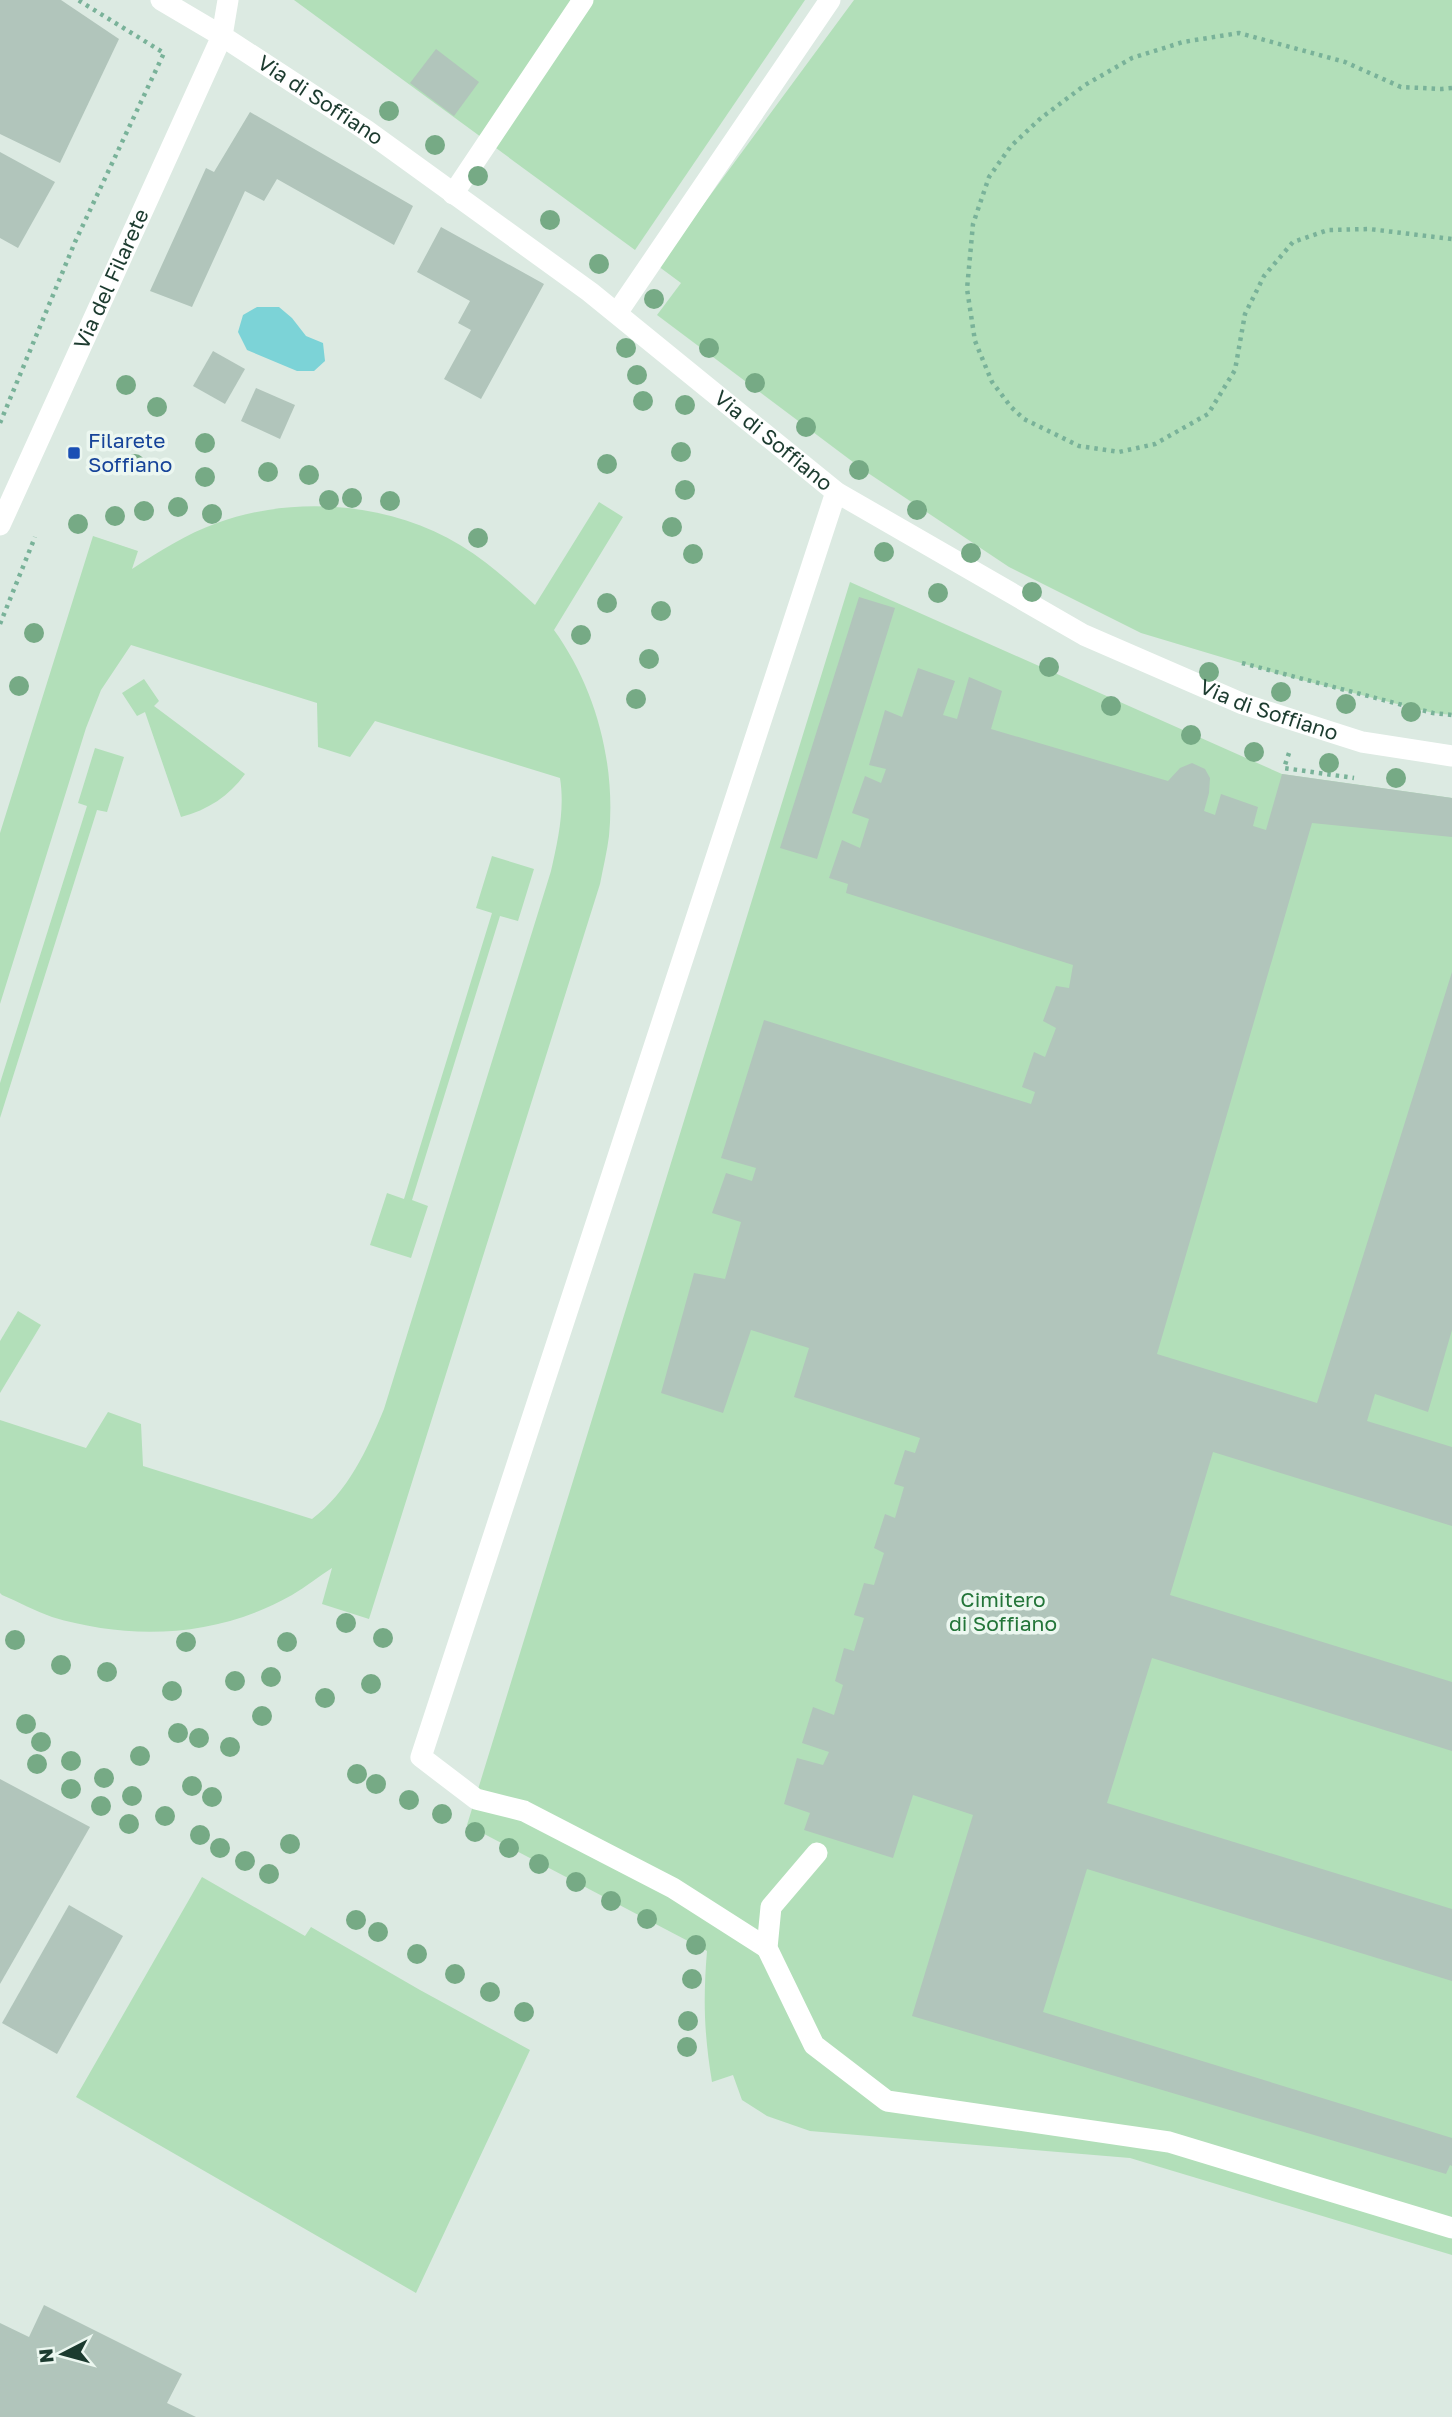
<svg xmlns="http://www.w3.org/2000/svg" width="1452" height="2417" font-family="'Golos Text',sans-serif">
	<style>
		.green { fill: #b2dfb9 }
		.water { fill: #7cd3d7 }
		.building { fill: #b1c5bb }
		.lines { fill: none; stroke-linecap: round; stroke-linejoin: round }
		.path { stroke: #79b299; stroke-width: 4.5; stroke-dasharray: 3.5 5; stroke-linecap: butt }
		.service { stroke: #fff; stroke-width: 21 }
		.minor { stroke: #fff; stroke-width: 21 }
		.tertiary { stroke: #fff; stroke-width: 21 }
		.tree { fill: #76aa85 }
		.transit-dot { fill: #1a4fb4; stroke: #ecf7f0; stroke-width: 2.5 }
		.labels { text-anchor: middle; stroke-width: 7; stroke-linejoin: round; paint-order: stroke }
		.street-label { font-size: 21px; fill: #1c3b2f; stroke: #ecf7f0 }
		.transit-label { font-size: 21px; fill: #164399; stroke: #ecf7f0; text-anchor: start }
		.park-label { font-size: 21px; fill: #237539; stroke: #ecf7f0 }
	</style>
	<rect width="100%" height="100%" fill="#dceae2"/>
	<g class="green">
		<polygon points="294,0 805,0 635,250"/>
		<polygon points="854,0 1452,0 1452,715 1433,713 1278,674 1141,633 1009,567 865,471 657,315 681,283 658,266"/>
		<path d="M599,502l24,15 -69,113c42,58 62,134 55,206 -2,16 -6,32 -9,48l-231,735 -47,-15 10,-36c-13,8 -26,19 -40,27 -74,42 -160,46 -240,22 -17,-6 -33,-15 -50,-22l-2,-2v-173l86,28 22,-36 33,12 2,42 169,53c36,-27 55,-69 72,-110l167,-538c7,-31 14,-62 9,-93l-185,-57 -25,36 -32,-10 -1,-44 -186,-58 -30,45 -15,38 -86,276v-171l93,-297 45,15 -6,18c28,-18 54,-35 85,-46 76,-28 173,-21 243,22 28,17 51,38 75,60z"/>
		<path d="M850,582l432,192 170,24v1457l-322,-97 -320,-27 -43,-15 -25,-16 -9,-25 -21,7c-8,-49 -9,-82 -5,-131l-240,-126z"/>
		<path d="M144,679l15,22 -5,5 91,68c-16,22 -37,36 -64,43l-36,-105 -8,4 -15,-23z"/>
		<polygon points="95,748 124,757 107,812 97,810 0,1118 0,1083 87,806 78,803"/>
		<polygon points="492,856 534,869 518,921 500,916 412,1200 428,1206 411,1258 370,1245 387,1193 404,1199 492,913 476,908"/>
		<polygon points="18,1311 41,1325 0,1393 0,1341"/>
		<polygon points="202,1877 305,1936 311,1927 420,1990 530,2050 416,2293 76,2097"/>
	</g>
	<polygon class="water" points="257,307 279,307 292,318 306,336 323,343 325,361 314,371 297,371 247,350 238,332 243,315"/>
	<g class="building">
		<polygon points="0,0 61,0 119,39 60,163 0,134"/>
		<polygon points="436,49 479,82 454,116 410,83"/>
		<polygon points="250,112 413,206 394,245 277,179 264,201 245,191 192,307 150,291 206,168 214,172"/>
		<polygon points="0,152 55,182 18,248 0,238"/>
		<polygon points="441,227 544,284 481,399 444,379 471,330 458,323 470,301 417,272"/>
		<polygon points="213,351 245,369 225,404 193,386"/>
		<polygon points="256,388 295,405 280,439 241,421"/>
		<polygon points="859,597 895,608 817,859 780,848"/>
		<polygon points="918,668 955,681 943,715 957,719 969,677 1002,691 991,729 1168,781 1180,768 1192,763 1205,769 1210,778 1209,793 1204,811 1215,815 1221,794 1258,807 1253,826 1266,830 1282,774 1452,798 1452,837 1312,823 1157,1354 1317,1403 1452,972 1452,1330 1428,1412 1375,1394 1367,1421 1452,1447 1452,1526 1213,1452 1170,1595 1452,1682 1452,1751 1152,1658 1107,1803 1452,1909 1452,1981 1087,1869 1043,2012 1452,2138 1452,2166 1450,2165 1446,2174 912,2016 973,1815 913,1795 893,1858 804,1830 810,1813 784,1804 797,1758 823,1765 829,1752 802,1743 813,1707 834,1715 843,1685 835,1681 844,1648 854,1651 864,1618 854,1615 864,1583 874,1585 884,1553 874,1548 885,1514 895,1518 904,1487 894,1484 905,1450 915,1453 920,1438 794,1397 809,1348 751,1330 723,1413 661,1393 694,1273 725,1279 741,1222 712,1213 726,1173 752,1181 756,1168 721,1158 764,1020 1031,1104 1035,1092 1022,1087 1034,1052 1045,1057 1056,1028 1043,1021 1056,986 1069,988 1073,965 846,893 848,884 829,878 842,840 860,848 869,819 852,813 865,776 881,783 886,769 869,765 885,710 902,717"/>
		<polygon points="0,1779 90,1827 0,1984"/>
		<polygon points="69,1905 123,1936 57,2054 2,2023"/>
		<polygon points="44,2305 182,2374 167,2403 196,2417 0,2417 0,2323 29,2337"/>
	</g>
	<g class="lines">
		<g class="path">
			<polyline points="1452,88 1442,89 1401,87 1345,62 1239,33 1183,42 1132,58 1085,85 1041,118 1011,146 989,177 973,224 967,289 975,341 992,382 1011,407 1024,419 1079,446 1119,452 1155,444 1208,414 1235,370 1245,314 1264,276 1293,242 1328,230 1369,229 1452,239"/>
			<polyline points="0,423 75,242 164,53 78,0"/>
			<polyline points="0,624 35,537"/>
			<polyline points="1242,663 1433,713 1452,715"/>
			<polyline points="1289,753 1284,768 1354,778"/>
		</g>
		<g class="service">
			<polyline points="453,194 583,0"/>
			<polyline points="617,313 830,0"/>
			<polyline points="817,1853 771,1907 767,1948 814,2045 887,2101 1169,2142 1452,2228"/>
			<polyline points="767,1948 673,1888 524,1811 476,1799 421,1757 836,492"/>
		</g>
		<path class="minor" id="s1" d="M228,0l-6,36 144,94 224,162 246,200 248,143 159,69 119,38 90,14"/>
		<path class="tertiary" id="s2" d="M0,525l222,-489 -61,-36"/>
	</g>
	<g class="tree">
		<circle cx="389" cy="111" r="10"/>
		<circle cx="435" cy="145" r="10"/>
		<circle cx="478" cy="176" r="10"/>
		<circle cx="550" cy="220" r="10"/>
		<circle cx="599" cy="264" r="10"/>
		<circle cx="654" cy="299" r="10"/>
		<circle cx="626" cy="348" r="10"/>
		<circle cx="709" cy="348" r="10"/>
		<circle cx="637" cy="375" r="10"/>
		<circle cx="755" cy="383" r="10"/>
		<circle cx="126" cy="385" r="10"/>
		<circle cx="643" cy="401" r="10"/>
		<circle cx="685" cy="405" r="10"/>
		<circle cx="157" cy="407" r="10"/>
		<circle cx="806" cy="427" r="10"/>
		<circle cx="205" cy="443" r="10"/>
		<circle cx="681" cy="452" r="10"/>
		<circle cx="135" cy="464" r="10"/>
		<circle cx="607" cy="464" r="10"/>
		<circle cx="859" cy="470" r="10"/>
		<circle cx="268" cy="472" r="10"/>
		<circle cx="309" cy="475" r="10"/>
		<circle cx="205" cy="477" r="10"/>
		<circle cx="685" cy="490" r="10"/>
		<circle cx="352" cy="498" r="10"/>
		<circle cx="329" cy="500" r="10"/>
		<circle cx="390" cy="501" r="10"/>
		<circle cx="178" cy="507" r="10"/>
		<circle cx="917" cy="510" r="10"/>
		<circle cx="144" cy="511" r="10"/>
		<circle cx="212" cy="514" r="10"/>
		<circle cx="115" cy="516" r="10"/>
		<circle cx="78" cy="524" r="10"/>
		<circle cx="672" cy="527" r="10"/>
		<circle cx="478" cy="538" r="10"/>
		<circle cx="884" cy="552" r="10"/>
		<circle cx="971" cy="553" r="10"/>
		<circle cx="693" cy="554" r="10"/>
		<circle cx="1032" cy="592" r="10"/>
		<circle cx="938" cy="593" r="10"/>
		<circle cx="607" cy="603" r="10"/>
		<circle cx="661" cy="611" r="10"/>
		<circle cx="34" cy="633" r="10"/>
		<circle cx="581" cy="635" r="10"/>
		<circle cx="649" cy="659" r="10"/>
		<circle cx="1049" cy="667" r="10"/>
		<circle cx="1209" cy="672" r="10"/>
		<circle cx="19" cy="686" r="10"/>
		<circle cx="1281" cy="692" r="10"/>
		<circle cx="636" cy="699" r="10"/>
		<circle cx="1346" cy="704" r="10"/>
		<circle cx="1111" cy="706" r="10"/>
		<circle cx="1411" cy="712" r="10"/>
		<circle cx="1191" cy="735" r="10"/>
		<circle cx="1254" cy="752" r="10"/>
		<circle cx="1329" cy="763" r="10"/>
		<circle cx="1396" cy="778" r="10"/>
		<circle cx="346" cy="1623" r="10"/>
		<circle cx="383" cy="1638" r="10"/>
		<circle cx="15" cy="1640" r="10"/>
		<circle cx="186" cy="1642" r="10"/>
		<circle cx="287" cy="1642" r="10"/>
		<circle cx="61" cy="1665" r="10"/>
		<circle cx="107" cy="1672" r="10"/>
		<circle cx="271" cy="1677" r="10"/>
		<circle cx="235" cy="1681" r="10"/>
		<circle cx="371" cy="1684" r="10"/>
		<circle cx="172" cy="1691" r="10"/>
		<circle cx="325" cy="1698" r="10"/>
		<circle cx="262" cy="1716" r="10"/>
		<circle cx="26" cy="1724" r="10"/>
		<circle cx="178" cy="1733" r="10"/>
		<circle cx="199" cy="1738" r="10"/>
		<circle cx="41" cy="1742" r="10"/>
		<circle cx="230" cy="1747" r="10"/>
		<circle cx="140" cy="1756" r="10"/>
		<circle cx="71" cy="1761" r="10"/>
		<circle cx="37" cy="1764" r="10"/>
		<circle cx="357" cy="1774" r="10"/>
		<circle cx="104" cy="1778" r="10"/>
		<circle cx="376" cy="1784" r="10"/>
		<circle cx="192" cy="1786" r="10"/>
		<circle cx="71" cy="1789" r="10"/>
		<circle cx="132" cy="1796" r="10"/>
		<circle cx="212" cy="1797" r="10"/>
		<circle cx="409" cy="1800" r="10"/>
		<circle cx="101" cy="1806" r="10"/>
		<circle cx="442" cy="1814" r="10"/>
		<circle cx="165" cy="1816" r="10"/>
		<circle cx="129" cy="1824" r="10"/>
		<circle cx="475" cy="1832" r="10"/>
		<circle cx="200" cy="1835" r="10"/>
		<circle cx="290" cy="1844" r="10"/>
		<circle cx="220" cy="1848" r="10"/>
		<circle cx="509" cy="1848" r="10"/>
		<circle cx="245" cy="1861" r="10"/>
		<circle cx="539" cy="1864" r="10"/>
		<circle cx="269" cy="1874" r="10"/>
		<circle cx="576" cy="1882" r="10"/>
		<circle cx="611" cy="1901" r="10"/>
		<circle cx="647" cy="1919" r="10"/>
		<circle cx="356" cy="1920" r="10"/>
		<circle cx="378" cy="1932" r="10"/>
		<circle cx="696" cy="1945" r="10"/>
		<circle cx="417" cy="1954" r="10"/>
		<circle cx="455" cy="1974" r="10"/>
		<circle cx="692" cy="1979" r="10"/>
		<circle cx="490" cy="1992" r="10"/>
		<circle cx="524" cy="2012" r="10"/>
		<circle cx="688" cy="2021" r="10"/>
		<circle cx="687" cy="2047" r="10"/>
	</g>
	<rect class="transit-dot" x="67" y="446" width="14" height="14" rx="3.5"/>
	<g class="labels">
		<g class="street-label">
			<text dy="7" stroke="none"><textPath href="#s1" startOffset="154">Via di Soffiano</textPath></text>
			<text dy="7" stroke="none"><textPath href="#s2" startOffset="270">Via del Filarete</textPath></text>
			<text dy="7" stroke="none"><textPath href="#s1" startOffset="721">Via di Soffiano</textPath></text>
			<text dy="7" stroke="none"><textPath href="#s1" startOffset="1288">Via di Soffiano</textPath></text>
		</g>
		<g class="transit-label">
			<text x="88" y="448">Filarete<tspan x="88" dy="24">Soffiano</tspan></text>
		</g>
		<g class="park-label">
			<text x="1003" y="1607">Cimitero<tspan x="1003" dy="24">di Soffiano</tspan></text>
		</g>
	</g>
	<g transform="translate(63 2354) rotate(264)" stroke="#ecf7f0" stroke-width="5" paint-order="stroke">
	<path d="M0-5L12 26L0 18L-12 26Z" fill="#1c3b2f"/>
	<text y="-10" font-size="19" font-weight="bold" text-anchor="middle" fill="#1c3b2f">N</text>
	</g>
</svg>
